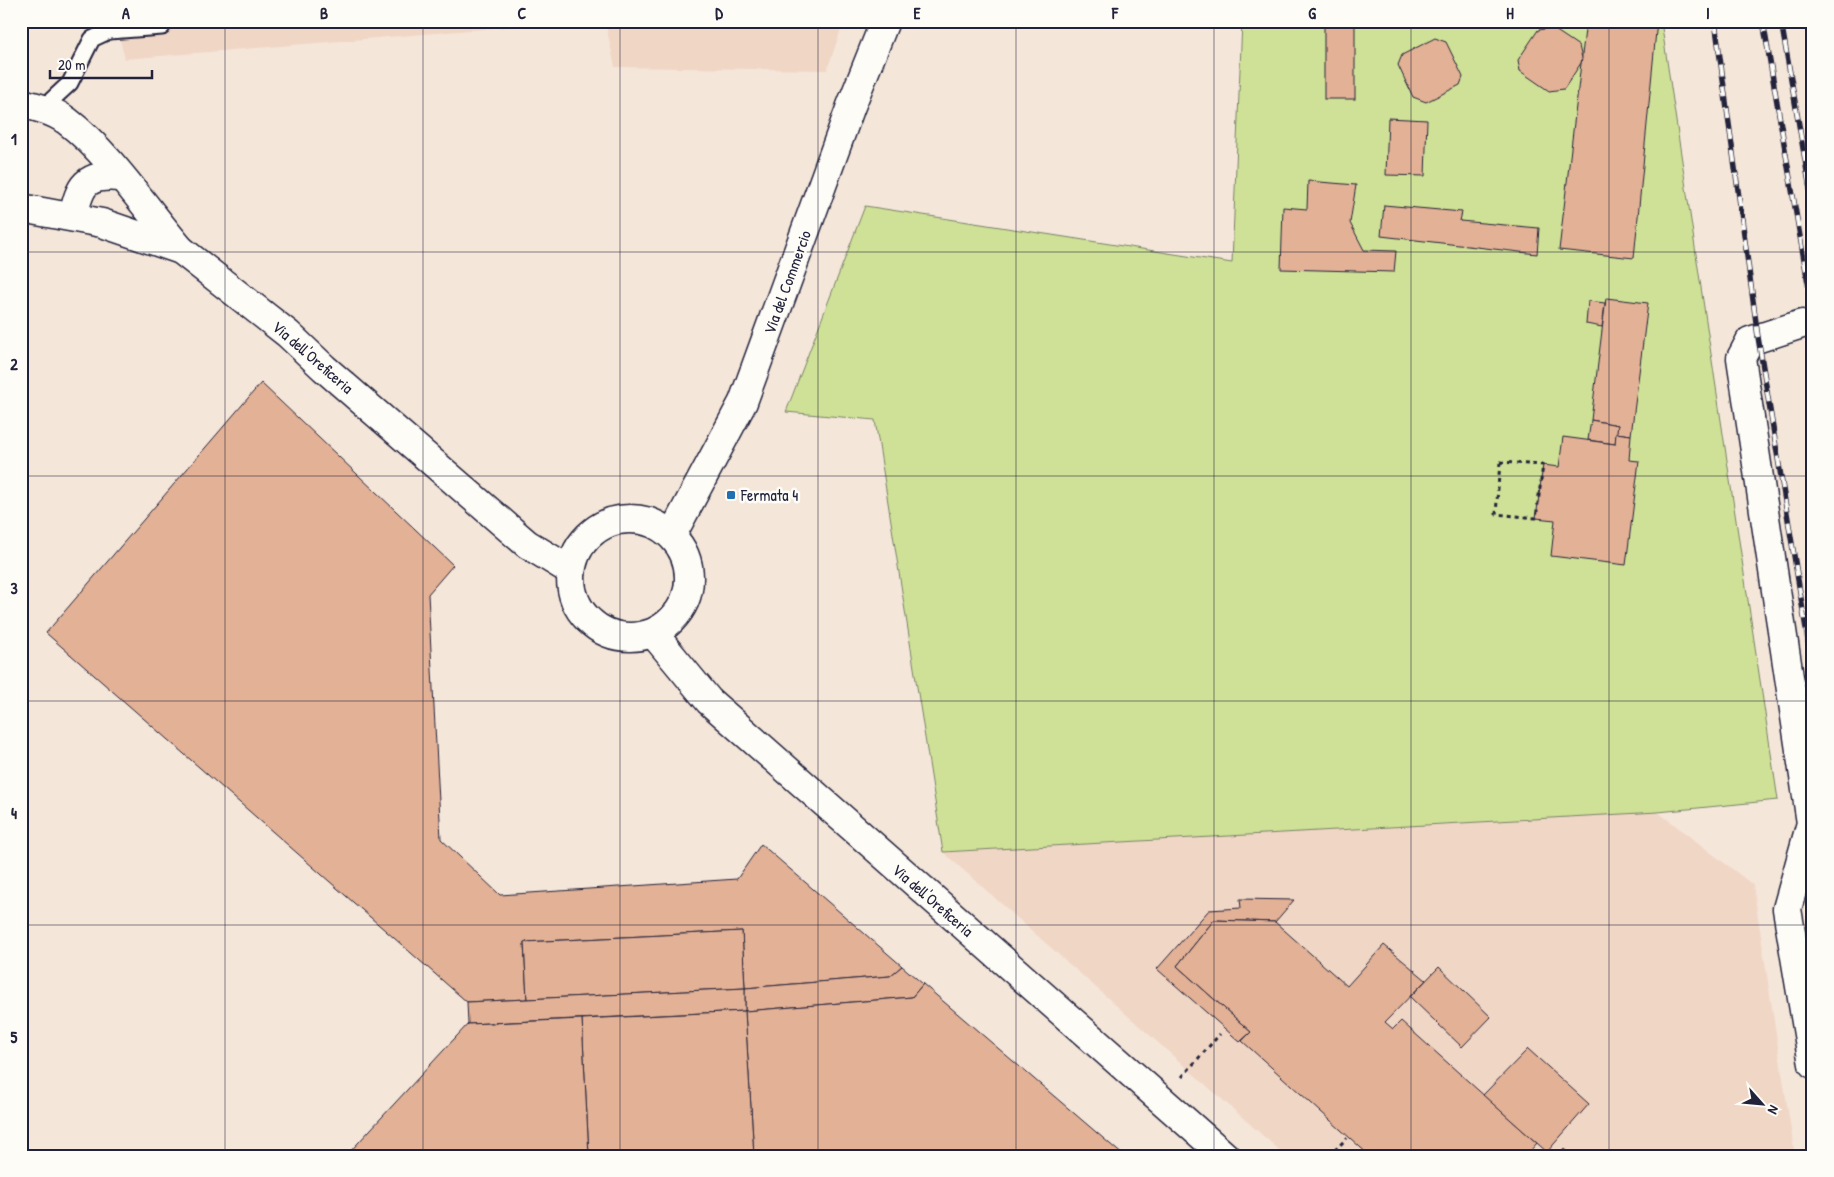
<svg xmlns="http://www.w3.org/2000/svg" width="1834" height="1177" viewBox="0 0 1834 1177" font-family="'Patrick Hand',sans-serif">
<rect width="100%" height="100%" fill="#f5e6da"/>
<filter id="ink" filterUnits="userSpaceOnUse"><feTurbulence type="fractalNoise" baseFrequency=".02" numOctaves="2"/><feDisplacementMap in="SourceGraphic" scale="10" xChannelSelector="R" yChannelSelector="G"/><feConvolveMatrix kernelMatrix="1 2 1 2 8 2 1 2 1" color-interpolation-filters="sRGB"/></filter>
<g filter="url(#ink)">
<g fill="#f0d6c5">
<polygon points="115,21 578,21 125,59"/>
<polygon points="605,21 844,21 827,70 615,67"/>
<polygon points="1658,812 1753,885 1795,1156 1286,1156 943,852"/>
</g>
<polygon fill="#cfe196" stroke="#788268" points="1242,21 1661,21 1778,800 1658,812 943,852 875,420 786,412 865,206 1232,263"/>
<g fill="#e3b195" stroke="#22223b">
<rect x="1324" y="21" width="31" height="78"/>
<polygon points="1586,21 1657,21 1634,258 1559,250"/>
<polygon points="1552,28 1579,46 1582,58 1581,63 1564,89 1549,91 1520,71 1518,60 1538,30"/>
<polygon points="1435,38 1446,42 1463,77 1460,85 1426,102 1413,97 1398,65 1402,55"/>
<polygon points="1388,118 1427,120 1425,176 1386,175"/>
<polygon points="1308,181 1356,185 1350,223 1364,250 1396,251 1394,272 1281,269 1283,207 1307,209"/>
<polygon points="1384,205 1462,212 1460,221 1539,228 1537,254 1381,236"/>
<polygon points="1606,298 1648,303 1631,435 1616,433 1618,425 1591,420"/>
<polygon points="1588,301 1605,303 1602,327 1586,324"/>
<polygon points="261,383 453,565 428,594 441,839 500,895 737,879 761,844 902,966 890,976 745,988 742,931 524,942 527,999 467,1002 46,633"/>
<polygon points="1591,420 1618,425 1615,444 1588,440"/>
<polygon points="1616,433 1631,435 1629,460 1639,461 1626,565 1551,556 1555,520 1536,518 1543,465 1559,467 1563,437 1615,444"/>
<polygon points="1240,899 1294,900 1275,922 1214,920 1177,966 1251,1032 1240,1042 1157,969 1209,910 1241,908"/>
<polygon points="1214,920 1275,922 1347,986 1384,945 1426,980 1385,1022 1393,1029 1401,1021 1537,1143 1530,1151 1536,1156 1370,1156 1242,1041 1251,1032 1177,966"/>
<polygon points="742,931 745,988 527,999 524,942"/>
<polygon points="902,966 923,984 912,997 745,1011 745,988 890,976"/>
<polygon points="1439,967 1491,1017 1462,1047 1410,997"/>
<polygon points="923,984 1124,1156 754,1156 745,1011 912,997"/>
<polygon points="745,988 745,1011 468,1024 467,1002"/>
<polygon points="745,1011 754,1156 589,1156 582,1019"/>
<polygon points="582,1019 589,1156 346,1156 468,1024"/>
<polygon points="1528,1049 1589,1104 1547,1152 1483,1095"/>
<polygon points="1564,1149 1572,1156 1558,1156"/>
</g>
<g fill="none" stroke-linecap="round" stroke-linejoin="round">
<defs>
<polyline id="service" points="42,109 70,83 92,39 109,31 162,27 162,21"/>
<polyline id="minor" points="1802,324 1750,341 1741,358 1811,823 1787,909 1813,1064"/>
<g id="tertiary">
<path d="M21 103C37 107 54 111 67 121 108 152 147 210 181 250"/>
<polyline points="21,208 102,223 181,250 288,334 324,368 527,544 571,571"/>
<path d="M73 217C80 185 85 174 120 177"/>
<circle cx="630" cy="578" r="59"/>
<polyline points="672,535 743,402 851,106 885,21"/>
<polyline points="653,633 709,701 1225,1156"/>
</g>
</defs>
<use href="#service" stroke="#22223b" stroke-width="19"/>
<use href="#minor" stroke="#22223b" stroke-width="31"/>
<use href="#tertiary" stroke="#22223b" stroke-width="31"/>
<g stroke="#22223b" stroke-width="3" stroke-dasharray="4 4" stroke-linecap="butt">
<polygon points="1500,462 1543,465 1536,518 1496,514"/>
<polyline points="1182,1077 1220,1034"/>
<polyline points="1329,1156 1347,1138"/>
</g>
<use href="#service" stroke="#fdfcf7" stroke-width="15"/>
<use href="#minor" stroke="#fdfcf7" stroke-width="28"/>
<use href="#tertiary" stroke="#fdfcf7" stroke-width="28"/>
<defs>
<g id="rail">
<polyline points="1715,21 1758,337 1813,671"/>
<polyline points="1763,21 1813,312"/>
<polyline points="1781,21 1813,206"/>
</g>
</defs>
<use href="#rail" stroke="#22223b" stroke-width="5.5"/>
<use href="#rail" stroke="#fdfcf7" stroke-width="4" stroke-dasharray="11" stroke-linecap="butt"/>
</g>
</g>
<path fill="none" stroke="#22223b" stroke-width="1" stroke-opacity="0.55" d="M225 21V1156M423 21V1156M620 21V1156M818 21V1156M1016 21V1156M1214 21V1156M1411 21V1156M1609 21V1156M21 252H1813M21 476H1813M21 701H1813M21 925H1813"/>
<rect fill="#1f6fb2" stroke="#fdfcf7" stroke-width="2" x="726" y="490" width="10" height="10" rx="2.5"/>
<g text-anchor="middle" stroke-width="5" stroke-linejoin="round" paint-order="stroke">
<g font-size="16" fill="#22223b" stroke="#fdfcf7">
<text transform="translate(787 282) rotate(-70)" y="6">Via del Commercio</text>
<text transform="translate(313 357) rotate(41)" y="6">Via dell'Oreficeria</text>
<text transform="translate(933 900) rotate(41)" y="6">Via dell'Oreficeria</text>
</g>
<g font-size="16" fill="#22223b" stroke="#fdfcf7" text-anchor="start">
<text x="741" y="501">Fermata 4</text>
</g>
</g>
<rect width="1834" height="1177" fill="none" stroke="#fdfcf7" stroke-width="55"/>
<g transform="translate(1762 1104) rotate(117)" stroke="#fdfcf7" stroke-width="4" paint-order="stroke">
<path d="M0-4L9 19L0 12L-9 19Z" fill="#22223b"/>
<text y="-8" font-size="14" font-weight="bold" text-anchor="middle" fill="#22223b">N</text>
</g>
<path d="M50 70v8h102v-8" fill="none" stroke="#22223b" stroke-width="2.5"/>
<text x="58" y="70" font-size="15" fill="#22223b" stroke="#fdfcf7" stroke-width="4" paint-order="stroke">20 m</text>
<rect x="28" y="28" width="1778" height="1122" fill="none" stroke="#22223b" stroke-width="2"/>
<g font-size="16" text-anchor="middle" font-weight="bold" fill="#22223b">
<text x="126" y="19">A</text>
<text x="324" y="19">B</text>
<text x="522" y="19">C</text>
<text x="719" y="19">D</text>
<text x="917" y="19">E</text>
<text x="1115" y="19">F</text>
<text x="1312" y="19">G</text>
<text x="1510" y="19">H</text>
<text x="1708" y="19">I</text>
<text x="14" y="145">1</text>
<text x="14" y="370">2</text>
<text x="14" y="594">3</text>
<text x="14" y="819">4</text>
<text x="14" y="1043">5</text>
</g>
</svg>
